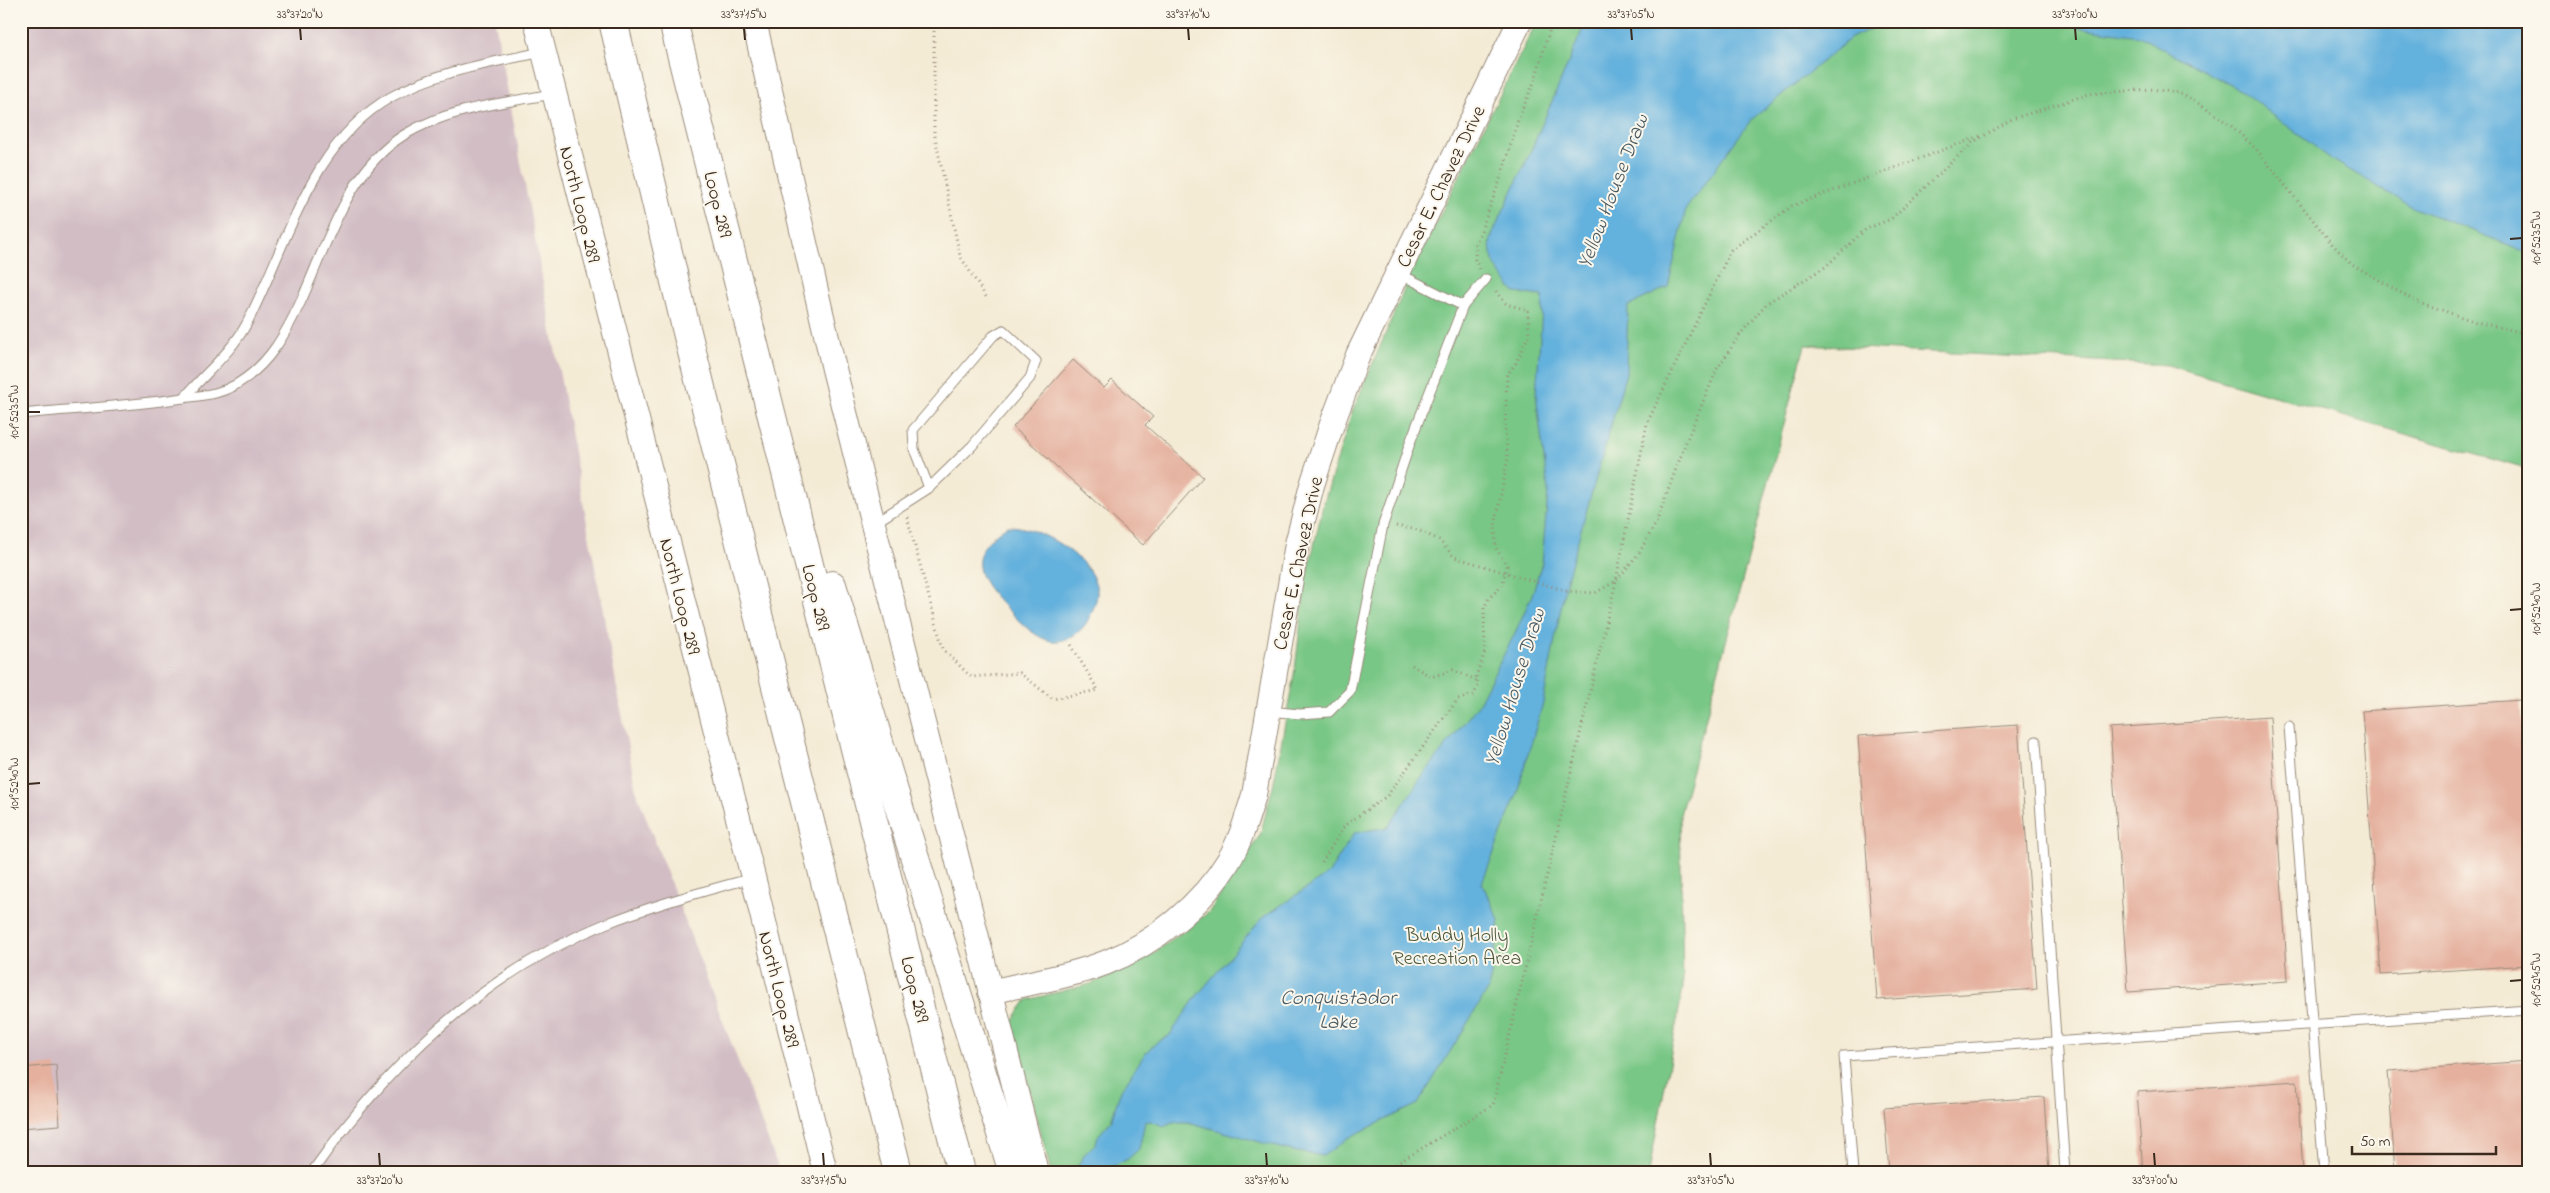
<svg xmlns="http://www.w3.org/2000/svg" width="2550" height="1193" viewBox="0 0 2550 1193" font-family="'Indie Flower',sans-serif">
<rect width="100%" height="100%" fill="#fbf7ec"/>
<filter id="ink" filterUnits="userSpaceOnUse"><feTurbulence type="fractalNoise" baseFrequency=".02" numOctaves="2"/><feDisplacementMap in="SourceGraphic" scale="10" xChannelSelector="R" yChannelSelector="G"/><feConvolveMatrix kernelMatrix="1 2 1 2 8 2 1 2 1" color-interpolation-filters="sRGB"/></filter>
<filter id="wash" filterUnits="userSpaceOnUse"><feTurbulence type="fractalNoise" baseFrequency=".0096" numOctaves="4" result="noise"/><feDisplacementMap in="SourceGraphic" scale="20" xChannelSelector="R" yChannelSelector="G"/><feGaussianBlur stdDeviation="1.12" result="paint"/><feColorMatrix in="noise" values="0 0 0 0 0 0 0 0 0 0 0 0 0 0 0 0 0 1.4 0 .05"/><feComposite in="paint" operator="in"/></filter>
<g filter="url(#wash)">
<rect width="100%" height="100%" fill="#f4ebd5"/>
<polygon fill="#d2bdc5" points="21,21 495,21 636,791 780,1172 21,1172"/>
<polygon fill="#79c786" stroke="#5a7852" points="1537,21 2529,21 2529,470 2167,365 1805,345 1680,815 1683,988 1649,1172 1051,1172 1012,1021 1027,1000 1090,984 1143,961 1209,912 1260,835 1274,782 1295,669 1305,586 1323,505 1352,412 1413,269"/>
<g fill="#63b1dd" stroke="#4f6e7e">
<path d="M1586 21H1888L1851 38 1751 120 1686 209 1668 287 1628 306 1626 373 1565 586 1543 703 1516 796 1482 883 1499 920 1489 988 1418 1104 1348 1138 1323 1156 1292 1151 1188 1122H1172L1164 1126 1151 1121 1145 1122 1139 1149 1128 1159 1101 1172H1075L1083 1156 1096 1143 1098 1136 1111 1121 1120 1092 1146 1052 1157 1042 1169 1036 1196 997 1262 918 1329 873 1354 833 1388 827 1420 779 1478 705 1515 633 1532 595 1542 563 1548 491 1536 394 1543 296 1515 293C1501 274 1487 261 1491 237L1530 153Z"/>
<polygon points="2032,21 2529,21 2529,256 2514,247 2414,208 2331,159 2240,90 2139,36"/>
<path d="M1007 526C1037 525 1094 557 1097 591 1098 599 1092 612 1088 620 1082 632 1066 643 1051 641 1036 638 1021 623 1011 613 979 581 960 557 1007 526Z"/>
</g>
<g id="blocks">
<g fill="#e5b09e">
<polygon points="1073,360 1104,388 1112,380 1153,417 1145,425 1203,477 1143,545 1013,427"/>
<polygon points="2521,700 2529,809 2529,965 2381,975 2362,711"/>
<polygon points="2270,717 2288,981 2128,992 2110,728"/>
<polygon points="2018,725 2037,989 1877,1000 1858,736"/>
<polygon points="2529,1061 2529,1172 2395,1172 2388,1071"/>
<polygon points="56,1065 60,1125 21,1128 21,1068"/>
<polygon points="2297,1081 2303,1172 2143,1172 2137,1092"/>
<polygon points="2044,1097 2049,1172 1889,1172 1884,1108"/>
</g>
</g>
</g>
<g filter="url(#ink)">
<use href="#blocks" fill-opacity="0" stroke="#988a7a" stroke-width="1"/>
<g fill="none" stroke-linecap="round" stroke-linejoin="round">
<defs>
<g id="lane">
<polyline points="1463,306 1486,279"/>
<path d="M184 398C205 373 232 352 247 323 287 246 310 143 391 97 437 71 490 63 542 52"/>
<path d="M21 414C75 409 129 406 183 398 202 395 219 395 237 384 270 364 286 333 302 299 327 243 349 169 404 135 448 108 503 103 553 94"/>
<polyline points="873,524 929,488 972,446 1030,378 1036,361 1003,330 993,336 913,430 914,449 929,488"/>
<polyline points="1268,711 1300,714 1329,712 1350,691 1383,525 1411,440 1463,306 1398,273"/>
<polyline points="2289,727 2324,1172"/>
<polyline points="2036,741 2065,1172"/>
<path d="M312 1172C387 1065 482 974 605 924 653 905 703 891 753 878"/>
<polyline points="1853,1172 1844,1056 2529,1010"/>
</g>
<g id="secondary">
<polyline points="536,21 753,877 825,1172"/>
<polyline points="754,21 834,369 1036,1172"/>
<path d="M990 992C1028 983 1068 977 1105 963 1154 944 1202 905 1229 860 1241 840 1247 817 1254 795L1297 544 1312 485 1332 424 1358 355 1520 21"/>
</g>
<g id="highway">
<polyline points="613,21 686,328 898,1172"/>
<polyline points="673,21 961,1172"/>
<polyline points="832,585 888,772 1013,1172"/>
</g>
</defs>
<use href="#lane" stroke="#988a7a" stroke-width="11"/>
<use href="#secondary" stroke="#988a7a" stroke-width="26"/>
<use href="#highway" stroke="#988a7a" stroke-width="30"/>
<g stroke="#988a7a" stroke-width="3" stroke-dasharray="1 4" stroke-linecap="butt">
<polyline points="934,21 934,132 960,256 988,300"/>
<polyline points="1479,269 1475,259 1476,244 1500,180 1519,117 1535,80 1552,21"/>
<polyline points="907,517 943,649 971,677 1020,673 1053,699 1098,690 1070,643"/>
<polyline points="1396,526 1418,530 1439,540 1454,557 1566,591 1595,593 1616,581 1639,553 1656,523 1686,442 1717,369 1741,333 1767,303 1825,267 1866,229 1891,219 1972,143 2012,119 2089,94 2151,89 2179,93 2205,107 2234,128 2256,149 2333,245 2352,264 2413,300 2476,322 2529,334"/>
<polyline points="1412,665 1431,677 1453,670 1476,680"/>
<polyline points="1322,862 1345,825 1387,796 1458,699 1474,695 1478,685 1476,676 1485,652 1484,608 1489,598 1502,586 1507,566 1496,548 1495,526 1508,458 1505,431 1507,375 1516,363 1529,334 1528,310 1506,304 1495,290"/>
<polyline points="1383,1172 1493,1105 1616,581 1647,423 1731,250 1792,206 1983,135"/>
</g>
<use href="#lane" stroke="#fff" stroke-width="9"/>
<use href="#secondary" stroke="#fff" stroke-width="24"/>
<use href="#highway" stroke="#fff" stroke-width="28"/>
</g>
</g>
<path fill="none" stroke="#3b2a1e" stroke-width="2" d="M300 28 301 40M744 28 745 40M1188 28 1189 40M1631 28 1632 40M2075 28 2076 40M2510 239 2522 238M28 412H40M2510 610 2522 609M28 784 40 783M2510 981 2522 980M379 1153 380 1166M823 1153 824 1166M1266 1153 1267 1166M1710 1153 1711 1166M2154 1153 2155 1166"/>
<g text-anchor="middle" stroke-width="4" stroke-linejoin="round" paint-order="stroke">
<g font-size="20" fill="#3b2a1e" stroke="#fbf7ec">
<text transform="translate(1440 186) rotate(-64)" y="7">Cesar E. Chavez Drive</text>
<text transform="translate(581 204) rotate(76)" y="7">North Loop 289</text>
<text transform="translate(719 204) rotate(76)" y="7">Loop 289</text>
<text transform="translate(1297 563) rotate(-78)" y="7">Cesar E. Chavez Drive</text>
<text transform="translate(681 596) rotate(76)" y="7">North Loop 289</text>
<text transform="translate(817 597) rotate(76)" y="7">Loop 289</text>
<text transform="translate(780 989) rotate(76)" y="7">North Loop 289</text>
<text transform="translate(916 989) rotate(76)" y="7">Loop 289</text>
</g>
<g font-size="20" fill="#4e593d" stroke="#fbf7ec">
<text x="1457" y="941">Buddy Holly<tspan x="1457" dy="23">Recreation Area</tspan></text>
</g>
<g font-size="21" font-style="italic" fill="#495961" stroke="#fbf7ec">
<text transform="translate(1612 191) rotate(-69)" y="7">Yellow House Draw</text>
<text transform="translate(1514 687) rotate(-73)" y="7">Yellow House Draw</text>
<text x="1338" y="1004">Conquistador<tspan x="1338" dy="24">Lake</tspan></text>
</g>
</g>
<rect width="2550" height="1193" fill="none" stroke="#fbf7ec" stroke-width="55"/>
<path d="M2352 1146v8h144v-8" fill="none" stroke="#3b2a1e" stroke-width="2.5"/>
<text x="2360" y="1146" font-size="15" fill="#3b2a1e" stroke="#fbf7ec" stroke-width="4" paint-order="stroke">50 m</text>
<rect x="28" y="28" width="2494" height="1138" fill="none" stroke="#3b2a1e" stroke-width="2"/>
<g font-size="12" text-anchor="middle" fill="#3b2a1e">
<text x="300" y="18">33°37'20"N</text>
<text x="744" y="18">33°37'15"N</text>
<text x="1188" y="18">33°37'10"N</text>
<text x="1631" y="18">33°37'05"N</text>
<text x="2075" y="18">33°37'00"N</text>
<text transform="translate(2536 238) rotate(-90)" y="4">101°52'35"W</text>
<text transform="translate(14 412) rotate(-90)" y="4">101°52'35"W</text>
<text transform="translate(2536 609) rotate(-90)" y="4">101°52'40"W</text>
<text transform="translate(14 784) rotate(-90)" y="4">101°52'40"W</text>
<text transform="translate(2536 980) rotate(-90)" y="4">101°52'45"W</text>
<text x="380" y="1184">33°37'20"N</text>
<text x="824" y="1184">33°37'15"N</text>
<text x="1267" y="1184">33°37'10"N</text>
<text x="1711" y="1184">33°37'05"N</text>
<text x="2155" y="1184">33°37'00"N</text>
</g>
</svg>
